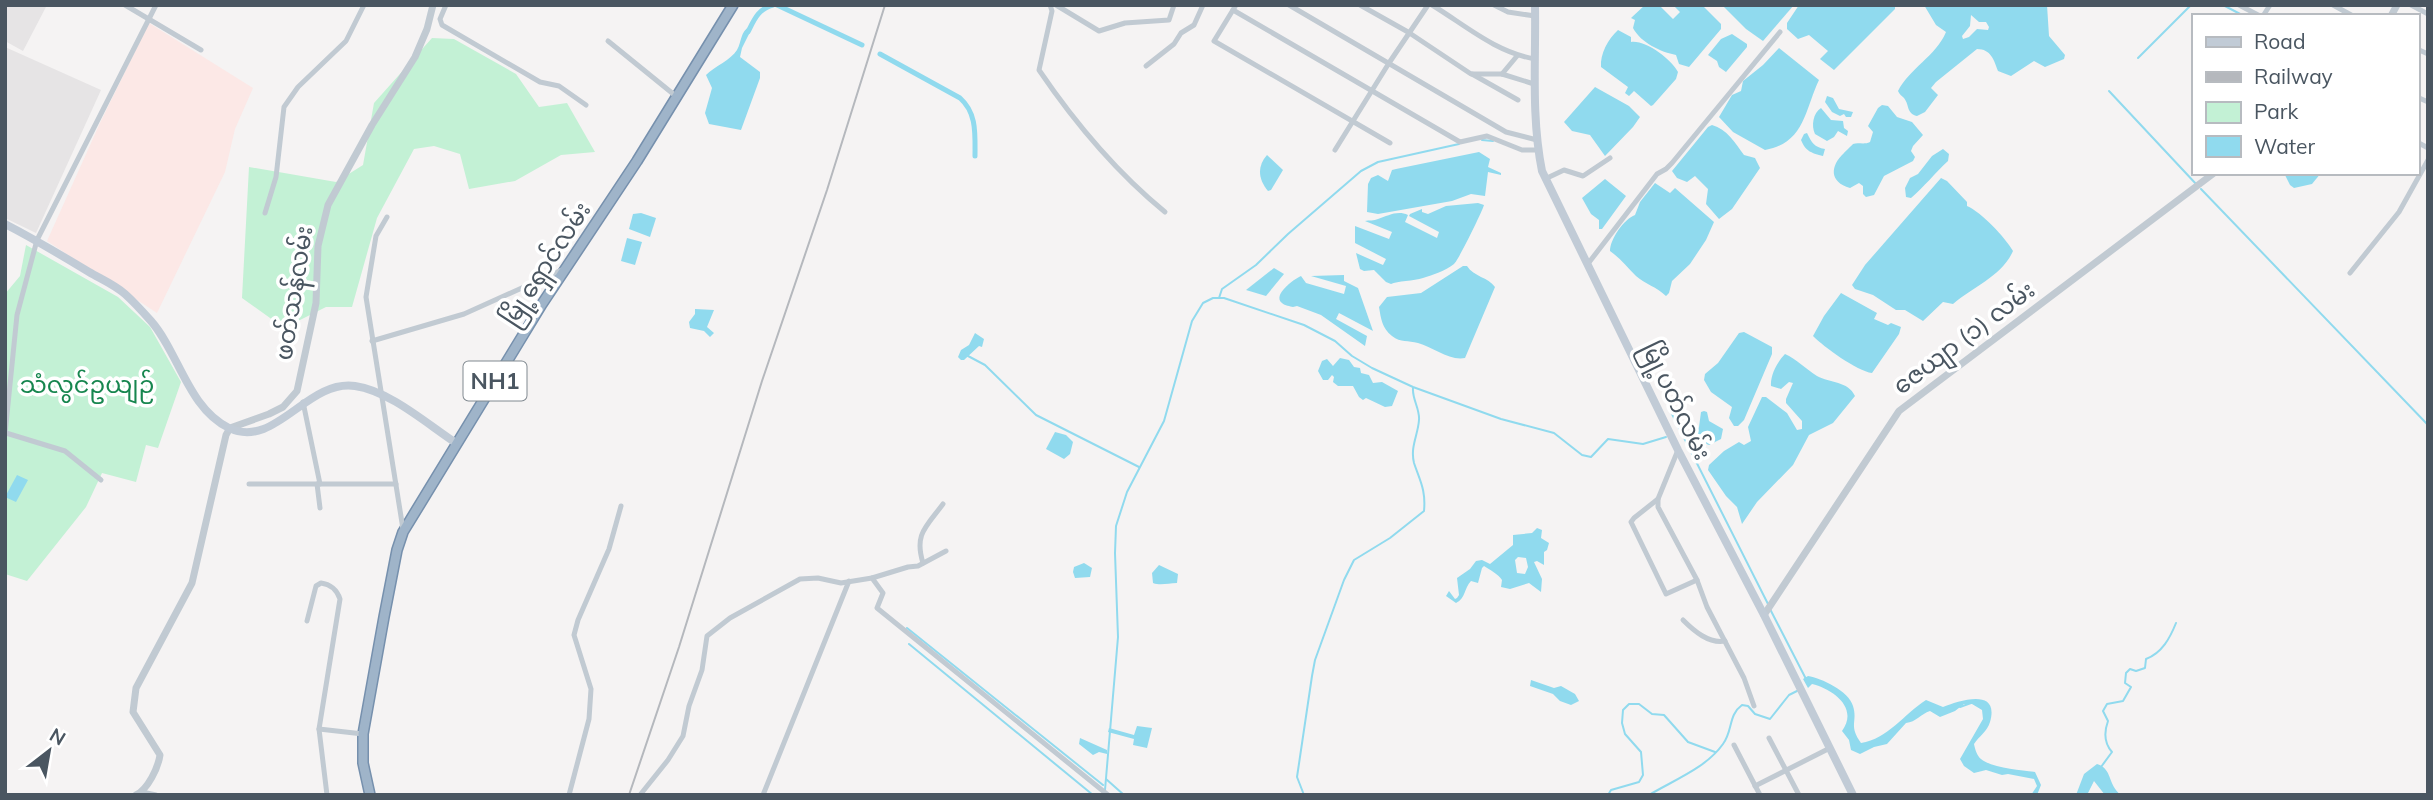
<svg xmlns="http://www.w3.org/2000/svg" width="2433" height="800" viewBox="0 0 2433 800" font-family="Mulish,'Noto Sans Myanmar',sans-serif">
<rect width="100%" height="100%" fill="#f5f3f3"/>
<g fill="#e6e4e5">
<polygon points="5,5 47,5 23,51 5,41"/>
<polygon points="5,47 101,90 36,233 5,218"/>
</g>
<polygon fill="#fce8e6" points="149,23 253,88 235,129 225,172 157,313 47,241 100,123"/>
<g fill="#c3f1d5">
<polygon points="432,38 454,39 516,74 539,107 567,103 595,152 561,155 515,181 469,189 460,154 434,146 414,149 377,218 352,307 326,307 284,328 242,298 249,167 336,182 363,165 374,103"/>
<polygon points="26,245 118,297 150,327 181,382 158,448 146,445 136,482 102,473 86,507 27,581 5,574 5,294 20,276"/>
</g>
<g fill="#90daee" fill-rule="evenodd">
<path d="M1645 5H1659L1673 19 1680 12 1673 5H1702L1721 24V29L1689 67 1679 64 1676 55C1661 52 1641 43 1633 28L1635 20 1631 18Z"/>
<polygon points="1722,5 1794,5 1763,41 1746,29"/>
<polygon points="1799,5 1895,5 1895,9 1834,70 1820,59 1828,51 1809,35 1798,39 1787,29 1787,23"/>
<path d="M1924 5H2047L2049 36 2065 55 2064 59 2045 67 2034 61 2011 76 1998 71C1994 60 1991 49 1977 49L1936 82 1931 88 1938 95 1925 112 1917 116C1906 113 1910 106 1904 98 1902 96 1899 94 1898 91 1909 69 1936 56 1946 32L1936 25ZM1971 15 1979 22H1986L1989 27 1988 30 1977 29 1969 37 1963 39 1962 36 1970 26Z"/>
<path d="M750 26 752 28 742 48 740 57 760 72V78L741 130 709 124 705 113 712 88 706 75C715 66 731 60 737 50 742 41 740 32 750 26Z"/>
<path d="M1618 30 1631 37V42C1646 40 1671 59 1678 72L1676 79 1653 105 1651 106 1634 91 1629 96 1625 93 1628 87 1601 67C1600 54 1608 39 1618 30Z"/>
<polygon points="1732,34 1747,44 1747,47 1726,72 1719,67 1717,61 1708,55 1721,39"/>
<path d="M1779 48 1819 80C1805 109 1805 143 1765 150L1733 132 1719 117 1732 95 1741 91 1743 81 1763 65Z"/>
<polygon points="1595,87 1629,106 1640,117 1633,127 1605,156 1590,135 1572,131 1564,122"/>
<polygon points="1827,96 1833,98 1839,109 1853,112 1851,117 1846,117 1844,114 1840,116 1832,112 1825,102"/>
<path d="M1882 105 1888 106 1897 117 1912 122 1923 135 1913 146 1911 151 1915 157 1913 161 1884 176 1874 195 1866 197 1863 194V186L1859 183 1850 188C1829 182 1830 166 1844 153 1845 152 1852 145 1853 144 1858 142 1864 145 1870 142L1873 132 1868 126 1878 108Z"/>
<path d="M1821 108 1831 120 1843 121 1844 128 1848 131 1847 136 1838 131 1834 137 1827 141 1815 134C1811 126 1813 113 1821 108Z"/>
<path d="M1712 125C1727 129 1735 143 1744 155L1755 158 1760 168 1732 209 1719 219 1706 204 1708 189 1695 176 1687 182 1677 178 1672 171 1708 127Z"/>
<path d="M1807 133C1812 143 1814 147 1825 149L1823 156C1812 153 1806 152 1801 140L1804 134Z"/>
<path d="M1943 149 1949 154 1948 161C1935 173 1924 187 1911 198L1906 197 1905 188 1910 178 1918 174 1932 156Z"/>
<polygon points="1479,152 1490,159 1488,167 1501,173 1501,175 1488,172 1485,196 1471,194 1452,201 1378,214 1367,212 1368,184 1371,178 1378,175 1388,181 1392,170 1396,169"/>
<path d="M1267 155 1283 170 1271 190 1268 191C1258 179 1257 166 1267 155Z"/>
<polygon points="2284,173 2321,173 2312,184 2294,188 2290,185"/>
<path d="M1941 178 1947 181 1967 202V206C1981 212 2005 237 2013 251 2002 276 1973 287 1953 304L1943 302 1923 321 1905 310H1896L1873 295 1855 289 1852 285 1865 265Z"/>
<polygon points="1605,179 1626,196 1602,229 1599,229 1599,220 1591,214 1582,198"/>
<path d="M1655 183 1670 193 1675 188 1714 222 1706 240 1690 264 1672 281 1669 293 1666 296C1657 287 1645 284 1636 276 1627 267 1620 258 1610 251 1610 239 1624 219 1635 215L1640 202Z"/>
<path d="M1478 203 1484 205C1482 212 1458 261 1454 264 1445 271 1433 275 1423 278 1414 281 1397 281 1391 284L1386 282 1374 270 1364 271 1360 269 1356 253 1383 265 1386 259 1355 243V226L1389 239 1392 232 1365 221C1369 220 1374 221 1378 219 1388 216 1397 210 1408 215L1405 222 1437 238 1439 232 1409 216 1410 214 1422 209V212L1428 214 1446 206Z"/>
<polygon points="641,213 656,218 650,237 629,229 633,214"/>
<polygon points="627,238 642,242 635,265 621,261"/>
<path d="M1463 266H1467C1474 277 1488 277 1495 287L1465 358C1449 361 1433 347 1418 343 1408 340 1401 343 1392 336 1382 328 1381 319 1379 307L1387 297 1421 293Z"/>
<polygon points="1274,268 1284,274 1266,296 1246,290"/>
<path d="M1344 275V281L1358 288 1373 331 1339 313 1336 319 1367 336 1365 346 1321 315 1297 306 1293 307C1290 306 1285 306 1282 303 1272 295 1294 279 1301 276L1306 283 1344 294 1346 286 1311 276Z"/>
<path d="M1841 293 1877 313 1874 319 1888 325 1891 323 1901 327 1899 334 1872 373C1857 371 1824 347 1813 336L1824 316Z"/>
<polygon points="695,309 714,310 707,327 714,333 710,337 704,331 690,328 689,322 695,314"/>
<polygon points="1744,332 1772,347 1772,354 1744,420 1738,426 1734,426 1729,418 1732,407 1711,392 1704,380 1705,374 1718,363 1739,333"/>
<polygon points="975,333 984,339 982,347 979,346 964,360 961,360 958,357 961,350 969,345"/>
<path d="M1785 354C1796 359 1806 369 1817 376 1830 383 1848 381 1855 396L1833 423 1809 435 1793 465 1757 502 1742 524 1737 507 1726 496 1708 470 1709 465 1724 451 1739 442 1744 445 1751 441 1748 427 1762 397H1766L1787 413 1797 430 1802 429V421L1786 403V399L1793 383 1789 382 1781 389 1771 386C1770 375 1778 361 1785 354Z"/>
<polygon points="1340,358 1349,360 1354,367 1360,368 1361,373 1369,375 1373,383 1382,382 1398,391 1392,406 1385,407 1366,398 1363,400 1359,397 1353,386 1338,386 1333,382 1334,377 1332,375 1328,380 1323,380 1318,371 1322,361 1327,359 1333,366"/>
<polygon points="1704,411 1707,412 1709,421 1723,429 1721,439 1709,445 1704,443 1695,433 1699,427 1701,412"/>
<polygon points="1055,432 1066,435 1073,442 1070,454 1064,459 1046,449"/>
<polygon points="17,475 28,480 16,502 5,497"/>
<path d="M1537 528 1542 530 1541 538 1549 543 1547 550 1544 552V565L1537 561 1534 562 1542 579 1541 592 1529 583 1510 589 1501 587 1502 580C1498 574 1490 570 1484 566L1482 568 1478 583 1471 581C1464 588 1466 598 1456 603L1446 596 1449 591 1455 599 1457 598 1459 595 1457 578 1470 569 1476 561 1482 560 1490 564 1513 545V535L1532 533ZM1518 557 1526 558 1528 567 1525 574 1517 573 1515 560Z"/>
<polygon points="1084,563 1092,568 1090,577 1075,578 1073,572 1074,567"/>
<path d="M1159 565 1178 574 1177 583C1168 583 1161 586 1153 583L1152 573Z"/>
<path d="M1808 676C1821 678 1849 691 1853 706 1858 722 1848 725 1861 743 1888 739 1904 714 1926 700L1943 707C1959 701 2000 687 1990 722 1987 732 1979 736 1974 744 1975 749 1977 756 1981 759 1992 768 2021 770 2035 772L2041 785 2037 795H2031L2037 786 2034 779 2008 774 2002 775 1986 770 1974 773 1964 766 1960 759 1983 719 1982 710 1972 704H1964L1955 711 1940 717 1930 711C1921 714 1916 722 1906 723L1887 744 1874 747 1860 754 1851 750 1849 740 1842 731C1859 708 1833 689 1812 684L1808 688 1803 679Z"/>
<polygon points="1531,680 1554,688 1561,686 1575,694 1579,701 1571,705 1560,701 1553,694 1530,686"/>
<polygon points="1137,726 1152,728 1147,748 1133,745 1134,739 1108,732 1109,728 1134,735"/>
<polygon points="1080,738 1107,750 1107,754 1099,752 1093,755 1079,744"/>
<path d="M2097 764C2113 769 2107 784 2121 795H2105L2094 781 2087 795H2076L2084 774Z"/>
</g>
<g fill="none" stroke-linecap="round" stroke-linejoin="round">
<g stroke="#90daee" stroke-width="2">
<polyline points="2223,5 2244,16"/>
<polyline points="2138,58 2191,5"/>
<polyline points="2109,91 2197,185"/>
<polyline points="1482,140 1493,141"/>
<polyline points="2201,189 2428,425"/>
<polyline points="1219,298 1222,289 1256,265 1288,234 1361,171 1378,162 1459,144"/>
<polyline points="968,356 985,365 1036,415 1139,467"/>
<polyline points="1669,408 1768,604"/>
<polyline points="1770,609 1806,679"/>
<polyline points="907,628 1103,785"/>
<polyline points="909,644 1093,795"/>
<polyline points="1960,707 1971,703"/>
<path d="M2101 767 2112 752C2104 743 2104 732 2108 721L2103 711 2107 704 2123 701 2131 687 2125 683 2126 673 2130 669 2136 671 2145 668 2146 659C2162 653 2170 638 2176 623"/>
<polyline points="1106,779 1124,795"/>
<polyline points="1105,790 1118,637 1115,553 1116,526 1127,492 1164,421 1192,321 1203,303 1213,298 1224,298 1304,325 1335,341 1352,356 1372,368 1413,387 1501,419 1554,433 1582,455 1591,457 1608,439 1643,444 1666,437"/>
<path d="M1304 795 1297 777 1312 676 1315 660 1344 580 1354 560 1390 538 1424 511C1426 490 1420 481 1414 463 1410 447 1418 435 1419 420 1420 409 1412 399 1413 388"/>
<polyline points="1608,795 1611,790 1639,782 1643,775 1641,752 1625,734 1622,723 1623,710 1629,704 1639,704 1652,714 1664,715 1688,742 1715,752"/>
<path d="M1649 795C1674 780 1706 768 1723 744 1733 731 1728 715 1742 705L1748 706 1755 714 1770 719 1789 695 1797 691"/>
</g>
<g stroke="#90daee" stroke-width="5">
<polyline points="777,5 862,45"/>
<path d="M748 32C754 20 758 9 773 5"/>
<path d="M880 54 960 98C977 113 975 134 975 156"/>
</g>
<defs>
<polyline id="trunk" points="370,795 363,763 363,734 384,617 397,550 403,532 542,304 637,161 733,5"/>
</defs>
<use href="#trunk" stroke="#7690ad" stroke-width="12"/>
<g stroke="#c1cad2" stroke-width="5">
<polyline points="125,5 201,50"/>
<polyline points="446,5 440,19 442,25 540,82 559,86 586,105"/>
<path d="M1050 5 1052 11 1039 70C1075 123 1115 171 1165 212"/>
<polyline points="1056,5 1099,31 1125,23 1169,20 1174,5"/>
<polyline points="1236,5 1214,41 1390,143"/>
<polyline points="1289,5 1506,132 1537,140"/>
<polyline points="1360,5 1408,32 1471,74 1502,74 1534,84"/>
<path d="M1432 5C1465 25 1495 52 1535 59"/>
<polyline points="1494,5 1508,12 1535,16"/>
<polyline points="2239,5 2260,16"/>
<polyline points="2333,5 2353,16"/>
<polyline points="2411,5 2428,14"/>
<polyline points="1233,10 1460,142 1487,136 1522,150 1538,150"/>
<polyline points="2263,16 2270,5"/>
<polyline points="608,41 677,97"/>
<polyline points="2417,49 2428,54"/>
<polyline points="1146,66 1174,44 1181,33 1194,25 1203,5"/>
<polyline points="1472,74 1518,100"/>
<polyline points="1502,74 1517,56"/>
<polyline points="2417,97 2428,102"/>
<polyline points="2417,142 2428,148"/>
<polyline points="1335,150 1389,63 1428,5"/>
<polyline points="1545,179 1564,170 1583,176 1610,158"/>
<polyline points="265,213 276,177 284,107 298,87 346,41 364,5"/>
<polyline points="387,217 376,236 366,297 403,529"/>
<polyline points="1587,265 1657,174 1666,169 1672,163 1780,32"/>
<polyline points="2350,273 2399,212 2428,160"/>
<polyline points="372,341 464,314 564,269"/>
<polyline points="303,402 320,484"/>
<polyline points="6,433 65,451 101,480"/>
<polyline points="5,434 17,315 37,240 156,5"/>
<polyline points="1678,450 1658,499 1634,518 1631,522 1666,594 1697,580"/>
<polyline points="249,484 396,484"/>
<polyline points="317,484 320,508"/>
<polyline points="1658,499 1658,507 1697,580 1707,607 1744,678 1754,706"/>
<polyline points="946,551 918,566 908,567 872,578 883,593 877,608 1108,795"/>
<path d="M923 563C914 534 926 527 943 504"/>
<path d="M1683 620C1694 631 1709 644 1725 641"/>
<path d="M307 621 316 586 321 583C330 584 337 590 340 599L319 729 327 795"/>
<polyline points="319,729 363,734"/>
<polyline points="1769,738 1799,795"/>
<polyline points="1734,745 1760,795"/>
<polyline points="1755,786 1830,748"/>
<polyline points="142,792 156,795"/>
<polyline points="569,795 589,719 591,689 574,635 578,620 609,549 621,506"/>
<polyline points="640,795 668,760 683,736 689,706 702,670 707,636 730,618 800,579 818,578 841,583 872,578"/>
<polyline points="763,795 849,581"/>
</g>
<g stroke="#c1cad2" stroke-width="7">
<polyline points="2391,16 2397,5"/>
<polyline points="1764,615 1899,411 2214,173"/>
<path d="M136 795C148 789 158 768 160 755L133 712 136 688 192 583 226 435 230 428 269 414 283 407 297 391 316 303 318 246 328 205 372 125 415 57 427 29 433 5"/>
</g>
<g stroke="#c1cbd6" stroke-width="8">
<path d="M1535 5C1536 61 1531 116 1542 171L1678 450 1764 615 1853 795"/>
<path d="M5 224C34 239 61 255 89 272 101 279 115 285 125 294 134 302 143 312 151 321 179 353 188 408 229 428 275 450 307 379 355 386 390 391 427 424 456 443"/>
</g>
<use href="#trunk" stroke="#9fb4c9" stroke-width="9"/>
<polyline stroke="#b5b8bd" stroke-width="2" points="629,795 679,647 762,381 827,190 885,5"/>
</g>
<g text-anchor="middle" stroke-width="7" stroke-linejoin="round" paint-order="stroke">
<rect fill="#fff" stroke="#808990" stroke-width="2" x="463.5" y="361.5" width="63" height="39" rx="5"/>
<g font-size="23" font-weight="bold" fill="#4a5661">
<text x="495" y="389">NH1</text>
</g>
<g font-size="24" fill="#4a5661" stroke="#fff">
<text transform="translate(546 264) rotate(-57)" y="8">မြို့ရှောင်လမ်း</text>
<text transform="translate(294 293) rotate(-81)" y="8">ဖတ်သန်လမ်း</text>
<text transform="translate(1964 338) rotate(-37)" y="8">ဇေယျာ (၁) လမ်း</text>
<text transform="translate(1676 401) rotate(64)" y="8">မြို့ပတ်လမ်း</text>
</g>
<g font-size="24" fill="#17864f" stroke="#fff">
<text x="87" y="393">သံလွင်ဥယျဉ်</text>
</g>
</g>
<rect width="2433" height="800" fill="none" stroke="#4a5661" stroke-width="14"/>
<rect x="2192" y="14" width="228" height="161" fill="#ffffff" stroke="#b7bbc0" stroke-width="2"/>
<rect x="2206" y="37" width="35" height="10" fill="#c1cbd6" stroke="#b7bbc0" stroke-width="2"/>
<text x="2254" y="49" font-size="21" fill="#4a5661">Road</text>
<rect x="2206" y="72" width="35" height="10" fill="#b5b8bd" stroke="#b7bbc0" stroke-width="2"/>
<text x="2254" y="84" font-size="21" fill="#4a5661">Railway</text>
<rect x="2206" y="102" width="35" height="21" fill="#c3f1d5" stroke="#b7bbc0" stroke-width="2"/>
<text x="2254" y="119" font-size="21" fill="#4a5661">Park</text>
<rect x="2206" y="136" width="35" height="21" fill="#90daee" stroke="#b7bbc0" stroke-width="2"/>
<text x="2254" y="154" font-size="21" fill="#4a5661">Water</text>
<g transform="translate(49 751) rotate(31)" stroke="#ffffff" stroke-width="5" paint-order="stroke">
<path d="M0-5L12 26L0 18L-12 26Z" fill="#4a5661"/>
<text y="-10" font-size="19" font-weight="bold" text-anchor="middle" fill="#4a5661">N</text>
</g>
</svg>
